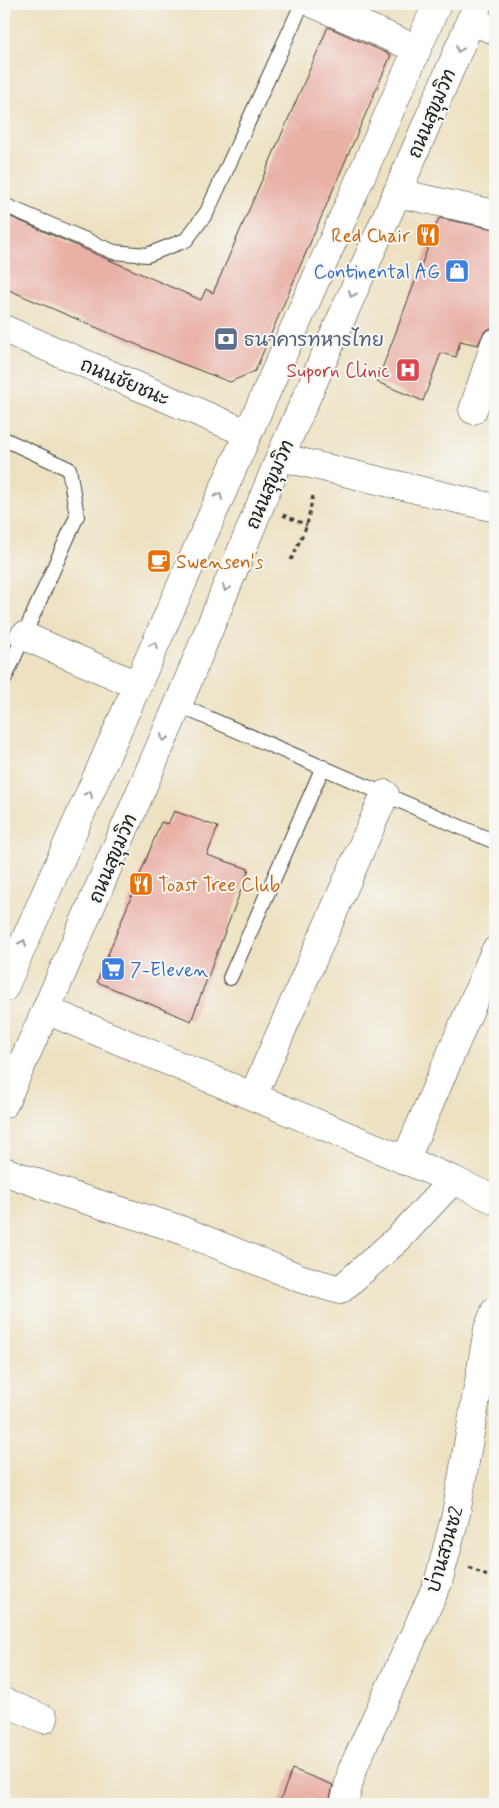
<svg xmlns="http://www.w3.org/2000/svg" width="499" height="1808" viewBox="0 0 499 1808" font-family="Mynerve,'Playpen Sans Thai',sans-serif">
<rect width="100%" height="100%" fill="#f6f6f2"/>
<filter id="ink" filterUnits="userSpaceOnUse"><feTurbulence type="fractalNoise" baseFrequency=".02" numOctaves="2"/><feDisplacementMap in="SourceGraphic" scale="10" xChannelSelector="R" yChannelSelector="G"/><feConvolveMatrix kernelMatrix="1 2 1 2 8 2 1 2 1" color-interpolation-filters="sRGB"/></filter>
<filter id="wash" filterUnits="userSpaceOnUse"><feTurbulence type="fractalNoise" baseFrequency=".0096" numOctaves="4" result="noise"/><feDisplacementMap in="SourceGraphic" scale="20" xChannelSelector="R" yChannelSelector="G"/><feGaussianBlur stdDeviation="1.12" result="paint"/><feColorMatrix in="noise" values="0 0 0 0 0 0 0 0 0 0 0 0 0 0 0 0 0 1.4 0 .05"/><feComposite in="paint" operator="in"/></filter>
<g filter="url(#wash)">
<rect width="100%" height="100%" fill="#ede1c1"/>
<g id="blocks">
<g fill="#e9b0a6">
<polygon points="328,27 391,55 255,371 230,382 175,361 4,288 4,214 201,300 206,289 213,293"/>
<polygon points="439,218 495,229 495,328 491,328 484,332 478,345 460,341 456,357 441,353 423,401 377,382"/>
<polygon points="174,811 218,827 207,855 249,869 191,1021 97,982 161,822 168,824"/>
<polygon points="292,1769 333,1785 329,1804 279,1804"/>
</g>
</g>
</g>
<g filter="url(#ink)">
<use href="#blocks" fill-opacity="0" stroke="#3b3a35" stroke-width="1"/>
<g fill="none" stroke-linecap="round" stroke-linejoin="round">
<defs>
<g id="service">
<polyline points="4,205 114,252 147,255 186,240 207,212 302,4"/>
<polyline points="4,439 69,469 77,516 4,680"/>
<polyline points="178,705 495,842"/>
<polyline points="230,978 323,767"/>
</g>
<g id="minor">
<polyline points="314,4 417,49"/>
<polyline points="470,21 495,30"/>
<polyline points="397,193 495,214"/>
<polyline points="473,410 495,343"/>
<polyline points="280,457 495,508"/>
<polyline points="24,636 137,685"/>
<polyline points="46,1010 453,1180 495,1200"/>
<polyline points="253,1096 385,794"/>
<polyline points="405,1161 495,951"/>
<polyline points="4,1171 70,1195 176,1228 302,1279 340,1290 399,1238 453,1180"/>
<polyline points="4,1702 44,1719"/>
<polyline points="344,1804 352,1770 438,1583 456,1514 488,1329 495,1311"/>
</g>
<polyline id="tertiary" points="4,329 247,433"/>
<g id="primary">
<polyline points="4,988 437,4"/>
<polyline points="4,1104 46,1010 178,705 280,457 397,193 478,4"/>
</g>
</defs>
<use href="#service" stroke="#3b3a35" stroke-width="16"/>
<use href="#minor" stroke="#3b3a35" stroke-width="29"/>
<use href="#tertiary" stroke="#3b3a35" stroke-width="29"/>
<use href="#primary" stroke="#3b3a35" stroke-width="29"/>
<g stroke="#3b3a35" stroke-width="3" stroke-dasharray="4 4" stroke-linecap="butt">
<polyline points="283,515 307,525"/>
<polyline points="291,560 307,525 313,495"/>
<polyline points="469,1567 495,1580"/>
</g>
<use href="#service" stroke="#fff" stroke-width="14"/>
<use href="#minor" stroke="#fff" stroke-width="28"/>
<use href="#tertiary" stroke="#fff" stroke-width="28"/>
<use href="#primary" stroke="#fff" stroke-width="28"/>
</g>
<defs><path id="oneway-chevron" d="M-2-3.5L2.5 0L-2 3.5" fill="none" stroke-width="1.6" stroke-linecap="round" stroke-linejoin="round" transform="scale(1.25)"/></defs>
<g stroke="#999">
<use href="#oneway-chevron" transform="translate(459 49) rotate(113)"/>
<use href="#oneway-chevron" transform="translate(352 294) rotate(114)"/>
<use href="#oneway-chevron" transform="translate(219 496) rotate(-66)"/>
<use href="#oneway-chevron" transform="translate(226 588) rotate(112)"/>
<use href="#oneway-chevron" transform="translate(154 645) rotate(-66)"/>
<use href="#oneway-chevron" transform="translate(164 738) rotate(113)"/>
<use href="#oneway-chevron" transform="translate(89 794) rotate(-66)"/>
<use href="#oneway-chevron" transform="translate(23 943) rotate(-66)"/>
</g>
</g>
<defs>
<symbol id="restaurant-square" viewBox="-11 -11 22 22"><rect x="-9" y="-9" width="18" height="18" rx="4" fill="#e8710a" stroke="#f6f6f2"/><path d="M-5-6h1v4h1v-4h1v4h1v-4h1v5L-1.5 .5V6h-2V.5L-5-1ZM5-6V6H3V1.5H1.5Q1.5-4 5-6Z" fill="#fff"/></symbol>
<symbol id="shop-square" viewBox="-11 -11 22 22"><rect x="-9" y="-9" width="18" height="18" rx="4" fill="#3f7fe0" stroke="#f6f6f2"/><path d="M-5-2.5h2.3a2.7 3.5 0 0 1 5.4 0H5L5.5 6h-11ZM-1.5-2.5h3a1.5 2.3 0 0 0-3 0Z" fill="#fff"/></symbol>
<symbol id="bank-square" viewBox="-11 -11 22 22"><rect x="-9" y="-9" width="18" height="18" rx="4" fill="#5c6f8a" stroke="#f6f6f2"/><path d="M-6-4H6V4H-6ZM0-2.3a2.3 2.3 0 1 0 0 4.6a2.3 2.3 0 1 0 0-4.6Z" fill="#fff"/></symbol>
<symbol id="hospital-square" viewBox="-11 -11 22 22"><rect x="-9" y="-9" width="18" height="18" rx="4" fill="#e0444e" stroke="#f6f6f2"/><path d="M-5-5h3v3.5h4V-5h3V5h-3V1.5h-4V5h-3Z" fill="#fff"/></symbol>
<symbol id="cafe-square" viewBox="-11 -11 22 22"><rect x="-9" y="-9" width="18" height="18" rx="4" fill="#e8710a" stroke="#f6f6f2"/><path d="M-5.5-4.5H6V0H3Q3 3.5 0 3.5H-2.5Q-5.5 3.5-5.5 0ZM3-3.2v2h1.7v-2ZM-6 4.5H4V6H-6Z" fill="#fff"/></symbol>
<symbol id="supermarket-square" viewBox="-11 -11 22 22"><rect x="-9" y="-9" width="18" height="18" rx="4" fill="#3f7fe0" stroke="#f6f6f2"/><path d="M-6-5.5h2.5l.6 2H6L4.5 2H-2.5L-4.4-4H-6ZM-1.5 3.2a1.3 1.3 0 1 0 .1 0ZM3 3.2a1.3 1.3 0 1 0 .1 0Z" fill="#fff"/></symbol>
</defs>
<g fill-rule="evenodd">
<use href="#restaurant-square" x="414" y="221" width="28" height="28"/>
<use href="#shop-square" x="443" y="257" width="28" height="28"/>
<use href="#bank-square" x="212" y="325" width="28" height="28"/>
<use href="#hospital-square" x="394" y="356" width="28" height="28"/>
<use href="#cafe-square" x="145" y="547" width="28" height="28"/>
<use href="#restaurant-square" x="127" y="870" width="28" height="28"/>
<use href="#supermarket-square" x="99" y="955" width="28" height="28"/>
</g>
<g text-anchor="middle" stroke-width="4" stroke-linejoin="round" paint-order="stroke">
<g font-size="19" fill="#1c1c1c" stroke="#f6f6f2">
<text transform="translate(431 113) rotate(-67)" y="7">ถนนสุขุมวิท</text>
<text transform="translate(125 381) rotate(23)" y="7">ถนนชัยชนะ</text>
<text transform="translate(269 484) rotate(-67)" y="7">ถนนสุขุมวิท</text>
<text transform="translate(112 858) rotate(-67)" y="7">ถนนสุขุมวิท</text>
<text transform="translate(444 1549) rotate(-74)" y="7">บ่านสวนซ2</text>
</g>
<g font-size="19" fill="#c56008" stroke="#f6f6f2" text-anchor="start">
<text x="410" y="242" text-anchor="end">Red Chair</text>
<text x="176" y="568">Swensen's</text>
<text x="158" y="891">Toast Tree Club</text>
</g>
<g font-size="19" fill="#366cbe" stroke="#f6f6f2" text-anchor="end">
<text x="440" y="278">Continental AG</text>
<text x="130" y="976" text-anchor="start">7-Eleven</text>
</g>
<g font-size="19" fill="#4e5e75" stroke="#f6f6f2" text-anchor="start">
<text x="244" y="346">ธนาคารทหารไทย</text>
</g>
<g font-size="19" fill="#be3a42" stroke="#f6f6f2" text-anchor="end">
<text x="390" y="377">Suporn Clinic</text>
</g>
</g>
<rect width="499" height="1808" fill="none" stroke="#f6f6f2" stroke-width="20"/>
</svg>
